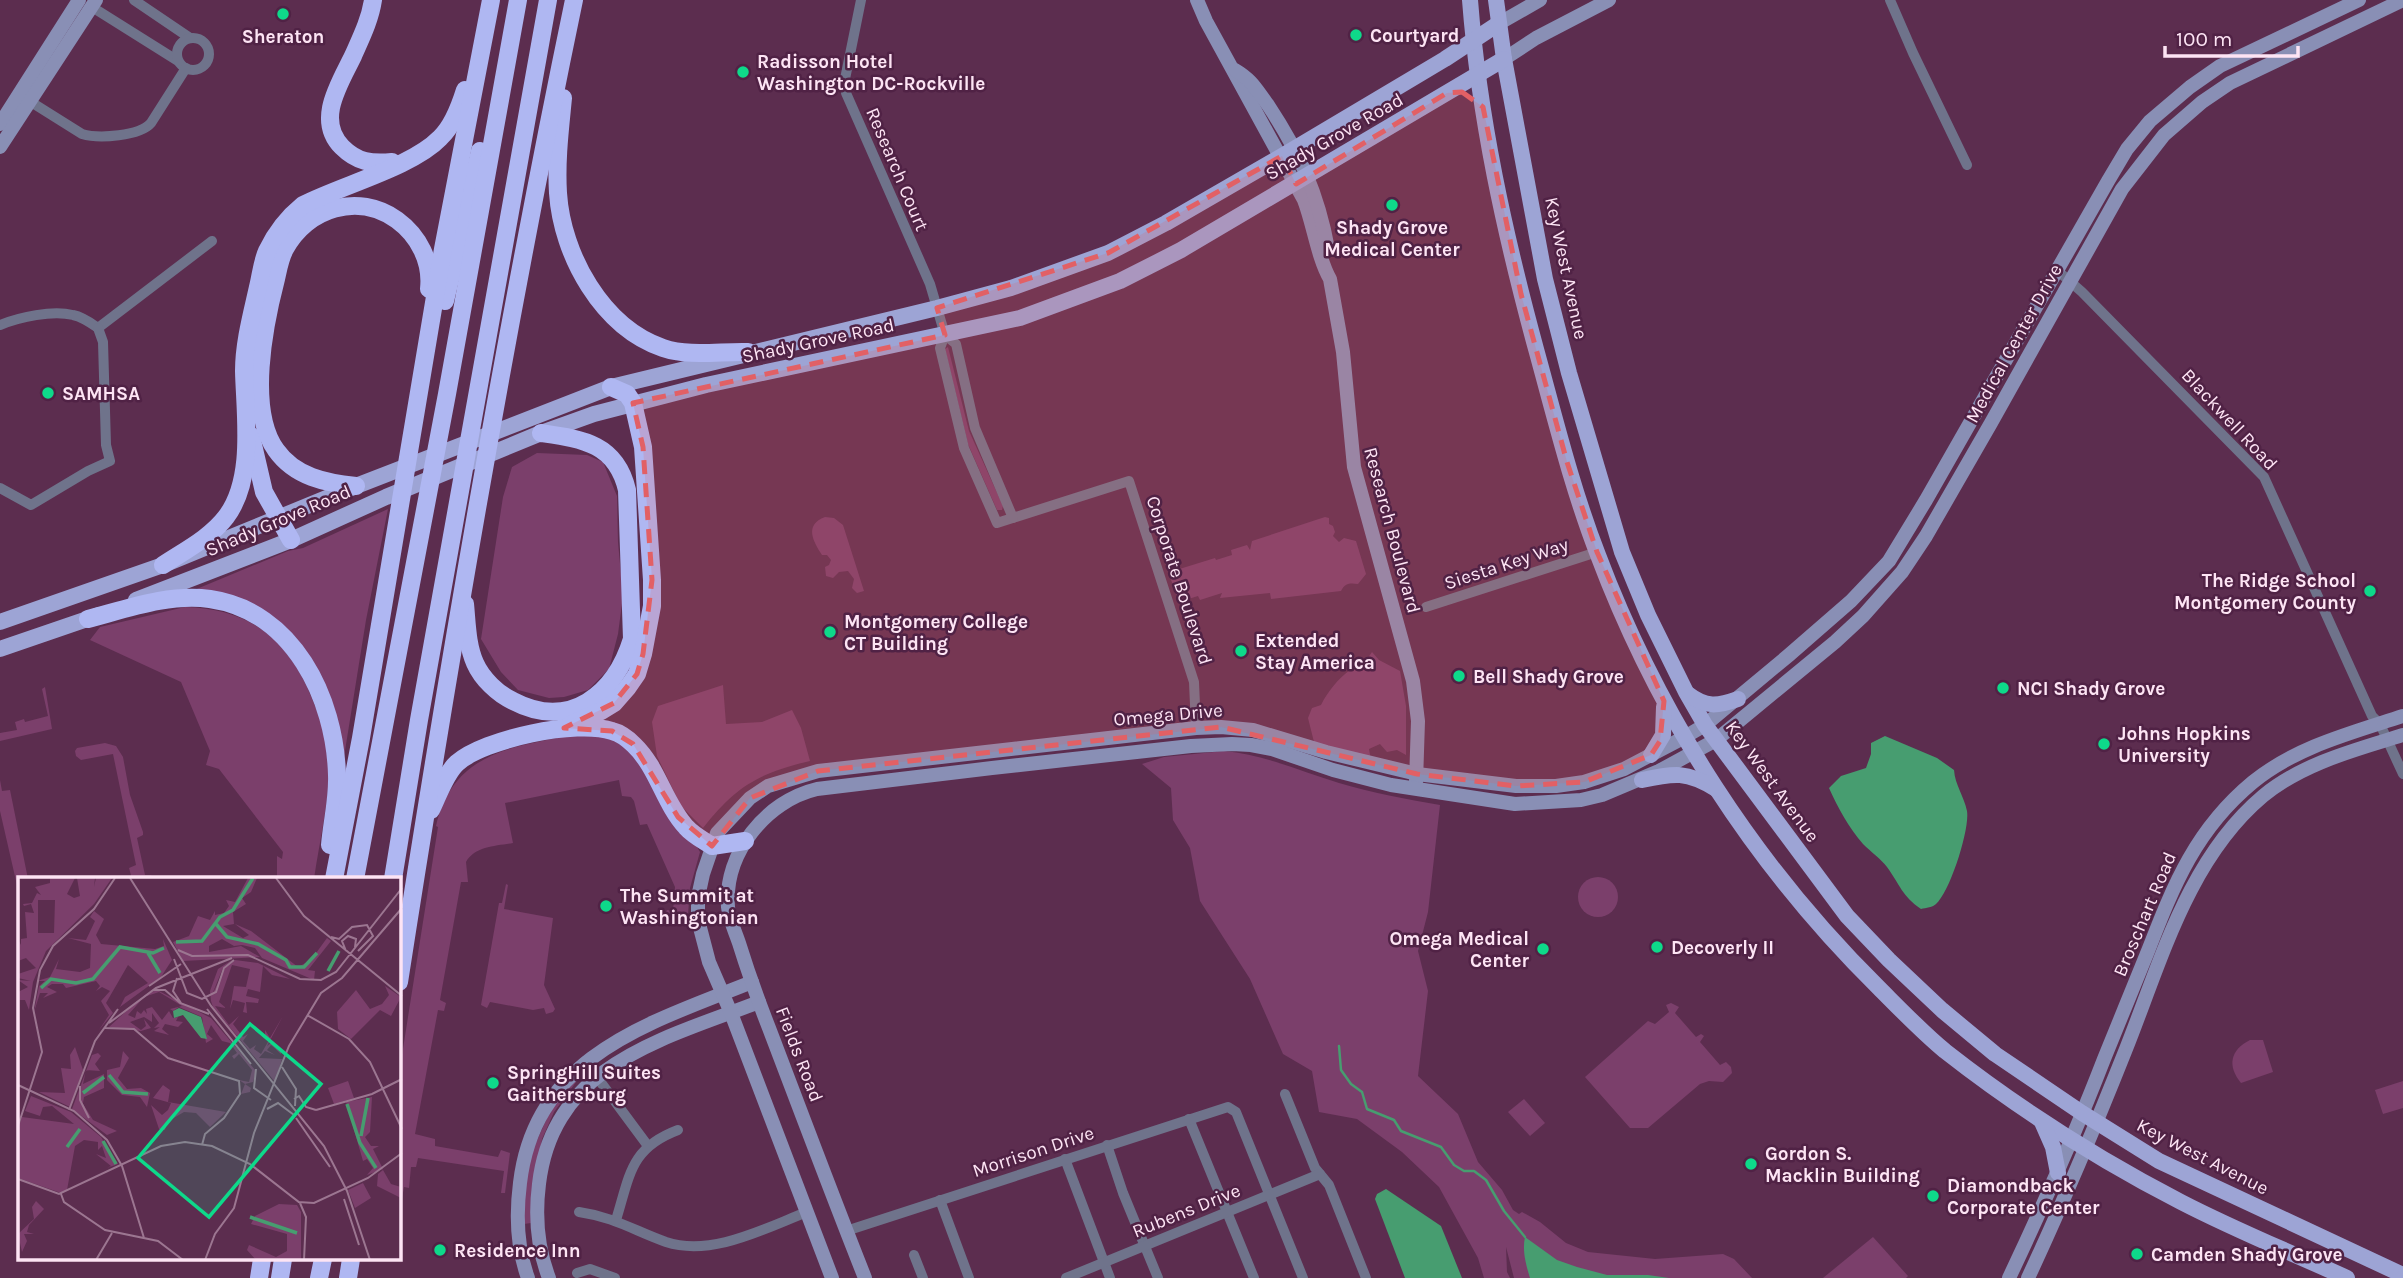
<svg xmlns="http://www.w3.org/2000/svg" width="2403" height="1278" viewBox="0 0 2403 1278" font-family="Karla,sans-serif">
<rect width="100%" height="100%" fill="#5c2d4f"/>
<g fill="#7b3f6b">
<polygon points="948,347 969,431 1003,506 1002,510 997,510 968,444 945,349"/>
<polygon points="537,453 587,455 603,462 617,496 618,542 623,596 618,634 609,669 588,690 564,697 549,698 518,690 501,672 481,639 503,497 512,467"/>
<polygon points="388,509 366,620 344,757 295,638 187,593 288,551 303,548"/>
<path d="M825 517 834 518 843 525 864 591 857 593 852 588 854 579 848 571 839 572 833 578 826 576 825 567 829 565 831 560 827 555H822C813 541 804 525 825 517Z"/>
<path d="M1325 517 1329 518V524L1333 526 1335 532 1333 536 1339 542 1344 538 1356 541 1366 574 1358 584C1350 583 1345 583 1341 591L1271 599 1270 593 1220 598 1222 593 1200 600 1198 596 1179 602 1170 577 1173 571 1215 558 1216 560 1232 555 1231 550 1247 545 1250 550 1252 541Z"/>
<path d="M185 607C254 609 291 642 315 706 323 725 330 746 329 768 329 803 319 844 314 879H277V856L282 859 283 852 219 769 206 765 210 751 181 682 90 640 100 627Z"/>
<path d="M1372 652 1379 660 1400 671 1406 706V755L1397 750 1387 752 1380 744 1369 749 1371 760 1314 742 1308 718 1312 708 1321 705C1328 691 1338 679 1350 670 1359 663 1367 661 1372 652Z"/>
<path d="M723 685 726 724 762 722 792 710 801 728 810 761C759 773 736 786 703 828L681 806 657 756 652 722 658 706Z"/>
<polygon points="45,687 52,729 0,741 0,733 17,730 15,722 24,719 25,722 48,716 42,689"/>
<path d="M573 735 608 736 630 749 696 845 700 852 690 888 688 915 681 917 665 913 667 910 673 911 675 887 647 824 640 825 634 801 631 797 622 796 619 780 505 803 513 843C496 846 475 846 466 862L468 882H461L440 1000 446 1003 444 1011 438 1010 415 1134 435 1139V1146L498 1157 501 1150 510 1153 505 1193H501L504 1171 418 1158 416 1167H411L409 1188 404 1187 399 1216V1074L438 827 436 826C453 753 510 747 573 735Z"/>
<polygon points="105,743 116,746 123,757 130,795 143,832 143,835 137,838 145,875 151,875 153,879 132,879 129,868 136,865 113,754 81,760 76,756 75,751 77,748"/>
<path d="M1224 751C1265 755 1300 771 1339 783 1372 793 1406 799 1440 805L1428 912 1418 951 1428 991 1418 1076 1458 1114 1478 1162 1502 1190 1513 1210 1519 1214 1522 1212 1540 1222 1566 1243 1588 1252 1655 1259 1723 1254 1734 1259 1752 1278H1514L1506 1247 1507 1272 1510 1278H1484L1478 1258 1439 1187 1402 1152 1357 1119 1319 1112 1312 1071 1283 1054 1250 979 1200 901 1190 848 1173 820 1171 788 1142 764 1164 757Z"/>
<polygon points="0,780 2,791 10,790 28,879 19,879 19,894 0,811"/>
<circle cx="1598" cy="897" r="20"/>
<polygon points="506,884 508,885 504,909 553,918 544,985 555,1009 553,1012 546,1014 544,1008 533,1010 490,1002 487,1008 481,1005 499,903 502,903"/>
<polygon points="1671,1003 1679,1007 1675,1013 1696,1037 1701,1034 1704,1036 1700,1042 1720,1065 1726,1062 1731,1067 1732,1073 1723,1082 1709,1081 1700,1084 1648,1128 1630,1128 1585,1077 1648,1021 1655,1024 1669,1012 1666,1005"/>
<path d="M2250 1040H2263L2273 1072 2241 1083C2227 1066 2230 1050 2250 1040Z"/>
<polygon points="579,1078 554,1112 542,1139 531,1223 524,1224 522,1221 528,1160 554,1103"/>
<polygon points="2403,1081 2403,1108 2383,1114 2375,1090"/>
<polygon points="1524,1099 1545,1123 1530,1136 1508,1112"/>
<polygon points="1873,1237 1908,1276 1906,1278 1823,1278"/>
</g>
<g fill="#479d70">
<path d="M1885 736 1937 758 1954 770C1955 785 1964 796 1967 811 1970 829 1950 892 1936 904 1933 907 1926 908 1921 909 1902 896 1900 885 1887 867 1881 859 1871 852 1863 844 1849 828 1838 808 1829 788L1841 776 1866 768 1871 754V743Z"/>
<polygon points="1386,1189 1441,1226 1462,1278 1405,1278 1375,1199 1377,1194"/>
<path d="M1525 1237 1557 1260 1577 1267 1607 1275H1648L1669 1278H1530C1526 1265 1522 1251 1525 1237Z"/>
</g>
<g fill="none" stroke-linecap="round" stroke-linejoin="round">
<polyline stroke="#479d70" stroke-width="2.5" points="1339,1046 1341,1070 1351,1084 1362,1092 1367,1109 1394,1120 1401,1131 1441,1147 1454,1165 1464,1171 1474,1171 1486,1180 1504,1211 1525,1237"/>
<g stroke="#6f738b" stroke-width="10">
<polyline points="134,0 190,38"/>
<polyline points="861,0 845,79 846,93 930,284 945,335 940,348 964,448 997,523 1129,481 1194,682 1196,728"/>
<polyline points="1890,0 1913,53 1967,165"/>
<polyline points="92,7 178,61"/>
<circle cx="193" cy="54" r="16"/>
<path d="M31 102 82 134C99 139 140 136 151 123L186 68"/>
<polyline points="2058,271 2082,292 2264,477 2358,685 2372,716 2380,724 2403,774"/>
<path d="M0 325C20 317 52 310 73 315 83 317 91 323 98 328L212 241"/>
<polyline points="945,335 956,344 975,428 1013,518"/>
<polyline points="0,488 31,505 88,471 110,461 106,445 103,342 98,328"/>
<polyline points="1426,607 1597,552"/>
<polyline points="585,1061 648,1146"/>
<polyline points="1285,1094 1315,1168 1329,1185 1366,1278"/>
<polyline points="1189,1119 1254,1278"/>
<polyline points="1107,1145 1123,1193 1158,1278"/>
<polyline points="1065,1159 1110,1278"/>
<polyline points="940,1200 969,1278"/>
<path d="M579 1212C614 1217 635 1231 666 1242 712 1257 765 1228 807 1212"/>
<path d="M616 1220C630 1175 630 1148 678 1130"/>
<polyline points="846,1231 1228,1107 1236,1112 1303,1278"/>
<polyline points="914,1255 923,1278"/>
<polyline points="577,1273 590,1269 615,1278"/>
<polyline points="1066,1278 1320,1174"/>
</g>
<g stroke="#898fb5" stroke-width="14">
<path d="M1197 0 1206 21 1304 200C1313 223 1318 259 1330 279L1343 352 1354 467 1413 681 1418 721 1416 782"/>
<polyline points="1498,24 1540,0"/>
<polyline points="1504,59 1536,38 1609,0"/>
<path d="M1235 70C1252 80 1256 89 1268 105 1299 152 1318 193 1328 249"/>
<polyline points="0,124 79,0"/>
<polyline points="0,147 96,0"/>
<path d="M528 1278C517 1248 516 1214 520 1183 535 1055 650 1023 752 982"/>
<path d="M549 1278C537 1247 535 1216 539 1184 553 1064 664 1039 759 1002"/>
<polyline points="832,1278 731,1013 709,962 698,920 698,897 703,874 717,833 750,798 768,786 818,771 1196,728 1221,727 1253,730 1326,752 1417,774 1516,786 1556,786 1584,782 1624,769 1683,738 1705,725 1789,655 1851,601 1889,561 1926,500 2108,181 2127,149 2150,121 2190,87 2220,66 2359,0"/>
<path d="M865 1278C832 1195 801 1112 769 1028 758 1000 748 972 739 943 735 931 729 919 728 907 724 853 766 801 817 789L992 768 1191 746 1232 744 1251 745 1272 749 1333 770 1391 785 1515 804 1581 800 1602 795 1659 771 1716 740 1835 642 1863 616 1902 572 1926 536 1991 423 2122 189 2164 135 2202 102 2230 83 2403 0"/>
<path d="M2009 1278C2043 1206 2075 1134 2104 1059 2119 1023 2133 987 2148 951 2174 884 2196 829 2253 782 2296 747 2351 733 2403 716"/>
<path d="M2028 1278C2063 1203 2095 1127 2126 1049 2161 961 2188 859 2263 796 2303 763 2355 750 2403 735"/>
</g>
<g stroke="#9da4d5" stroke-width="16">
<path d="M1470 0C1479 118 1505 235 1536 349 1555 418 1572 488 1598 555 1659 717 1756 867 1879 988 1900 1009 1922 1032 1945 1051 2019 1109 2098 1159 2181 1202 2235 1230 2292 1253 2347 1278"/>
<polyline points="1496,0 1504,59 1545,279 1569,373 1622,552 1648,615 1686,692 1705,725 1847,916 1889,960 1942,1010 1995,1054 2082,1113 2159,1161 2403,1275"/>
<polyline points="136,600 291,540 386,497 541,433 594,414 706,385 1020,318 1120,281 1181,250 1504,59"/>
<polyline points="0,622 163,565 356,486 611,387 937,308 1011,288 1108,253 1166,223 1294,149 1445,59 1498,24"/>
<polyline points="0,649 99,615"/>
<path d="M1688 694C1706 708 1718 706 1738 699"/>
<polyline points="1651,755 1663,735 1664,707"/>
<path d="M1642 780C1674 773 1687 771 1716 789"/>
<polyline points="2042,1122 2053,1147 2058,1173"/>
</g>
<g stroke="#afb7f2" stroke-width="18">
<path d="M373 0C370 20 361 38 353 56 340 83 315 120 342 147 357 162 371 164 392 162"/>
<path d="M563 98C560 129 556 161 558 193 562 255 602 327 663 348 689 357 721 351 748 352"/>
<polyline points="445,301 480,151"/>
<polyline points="251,436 264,492 291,540"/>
<path d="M356 486C326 483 295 477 276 450 247 410 264 325 276 279 278 270 280 258 285 249 307 208 358 192 397 220 419 236 432 262 429 289"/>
<path d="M163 565C184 551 210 538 226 517 255 479 245 415 244 371 244 343 252 314 258 287 261 275 262 262 267 251 276 232 287 218 303 205 342 185 412 167 440 138 453 126 460 106 465 90"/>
<path d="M465 604C467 624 467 645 475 663 482 679 498 694 513 701 570 731 615 694 632 639L627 490C616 443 582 439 541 433"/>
<path d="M88 619C126 609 170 593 210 599 293 611 335 698 337 775 338 798 332 822 330 845"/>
<polyline points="570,725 601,711 614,703 628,687 637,674 643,654 652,606 652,580 643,447 633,403 627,394 611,387"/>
<path d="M431 810C438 796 445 774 457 763 484 739 577 719 612 731 620 733 628 739 634 745 658 768 664 803 686 827 693 835 703 840 712 846L745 841"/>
<polyline points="334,879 361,738 443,249 491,0"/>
<polyline points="355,879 447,394 518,0"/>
<polyline points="393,879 419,720 548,0"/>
<path d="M399 982C450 654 506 326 574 0"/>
<polyline points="259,1278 262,1259"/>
<polyline points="280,1278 283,1259"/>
<polyline points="319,1278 323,1259"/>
<polyline points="348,1278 351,1259"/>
</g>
</g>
<path fill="#e26065" fill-opacity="0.2" stroke="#e26065" stroke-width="5" stroke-dasharray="14 9" stroke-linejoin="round" d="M1462 92 1483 107 1521 294 1567 462 1597 552 1664 701 1660 741 1651 755 1584 782 1516 786 1417 774 1221 727 818 771 750 798 712 846 678 817 633 744 612 731 564 728 614 703 637 674 643 654 652 580 643 447 633 403 945 335 937 308 1108 253 1282 156 1296 184 1447 93Z"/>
<g fill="#0ed98a" stroke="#502245" stroke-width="2.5">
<circle cx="283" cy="14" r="7"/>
<circle cx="1356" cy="35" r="7"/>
<circle cx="743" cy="72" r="7"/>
<circle cx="1392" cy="205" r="7"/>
<circle cx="48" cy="393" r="7"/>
<circle cx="2370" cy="591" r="7"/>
<circle cx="830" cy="632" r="7"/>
<circle cx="1241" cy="651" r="7"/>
<circle cx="1459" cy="676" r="7"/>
<circle cx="2003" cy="688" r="7"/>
<circle cx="2104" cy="744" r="7"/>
<circle cx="606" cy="906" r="7"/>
<circle cx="1657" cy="947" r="7"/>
<circle cx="1543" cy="949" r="7"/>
<circle cx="493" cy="1083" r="7"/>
<circle cx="1751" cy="1164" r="7"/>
<circle cx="1933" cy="1196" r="7"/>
<circle cx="440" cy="1250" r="7"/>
<circle cx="2137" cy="1254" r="7"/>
</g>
<g text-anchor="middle" stroke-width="5" stroke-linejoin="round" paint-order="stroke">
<g font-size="19" font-weight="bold" fill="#fde4f4" stroke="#502245" text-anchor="start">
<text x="1370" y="42">Courtyard</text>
<text x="283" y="43" text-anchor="middle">Sheraton</text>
<text x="757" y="68">Radisson Hotel<tspan x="757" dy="22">Washington DC-Rockville</tspan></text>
<text x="1392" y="234" text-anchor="middle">Shady Grove<tspan x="1392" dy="22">Medical Center</tspan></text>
<text x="62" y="400">SAMHSA</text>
<text x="2356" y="587" text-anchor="end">The Ridge School<tspan x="2356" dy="22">Montgomery County</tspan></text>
<text x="844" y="628">Montgomery College<tspan x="844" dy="22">CT Building</tspan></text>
<text x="1255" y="647">Extended<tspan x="1255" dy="22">Stay America</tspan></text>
<text x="1473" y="683">Bell Shady Grove</text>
<text x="2017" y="695">NCI Shady Grove</text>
<text x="2118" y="740">Johns Hopkins<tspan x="2118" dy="22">University</tspan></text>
<text x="620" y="902">The Summit at<tspan x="620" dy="22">Washingtonian</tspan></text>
<text x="1529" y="945" text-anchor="end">Omega Medical<tspan x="1529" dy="22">Center</tspan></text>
<text x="1671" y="954">Decoverly II</text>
<text x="507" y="1079">SpringHill Suites<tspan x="507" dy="22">Gaithersburg</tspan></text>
<text x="1765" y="1160">Gordon S.<tspan x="1765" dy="22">Macklin Building</tspan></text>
<text x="1947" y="1192">Diamondback<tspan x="1947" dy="22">Corporate Center</tspan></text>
<text x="454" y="1257">Residence Inn</text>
<text x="2151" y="1261">Camden Shady Grove</text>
</g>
<g font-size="19" fill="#fde4f4" stroke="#502245">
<text transform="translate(1334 136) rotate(-30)" y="7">Shady Grove Road</text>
<text transform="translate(898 169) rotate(67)" y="7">Research Court</text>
<text transform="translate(1567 268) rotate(78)" y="7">Key West Avenue</text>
<text transform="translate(818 340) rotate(-12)" y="7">Shady Grove Road</text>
<text transform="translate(2013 343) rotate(-61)" y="7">Medical Center Drive</text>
<text transform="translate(2230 419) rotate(47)" y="7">Blackwell Road</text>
<text transform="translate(278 520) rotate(-23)" y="7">Shady Grove Road</text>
<text transform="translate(1393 530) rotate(75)" y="7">Research Boulevard</text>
<text transform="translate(1506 563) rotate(-18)" y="7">Siesta Key Way</text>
<text transform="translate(1180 580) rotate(72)" y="7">Corporate Boulevard</text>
<text transform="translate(1168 714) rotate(-5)" y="7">Omega Drive</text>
<text transform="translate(1773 781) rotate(54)" y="7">Key West Avenue</text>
<text transform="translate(2144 914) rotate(-67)" y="7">Broschart Road</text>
<text transform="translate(800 1054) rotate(69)" y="7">Fields Road</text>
<text transform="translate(1033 1151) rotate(-18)" y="7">Morrison Drive</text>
<text transform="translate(2203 1156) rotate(27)" y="7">Key West Avenue</text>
<text transform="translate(1186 1210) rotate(-22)" y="7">Rubens Drive</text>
</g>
</g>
<g transform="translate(18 877)">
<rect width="383" height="383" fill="#5c2d4f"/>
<path d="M32 1H57L49 17 56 21 62 19 59 1H77L76 10 78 1H94L76 27 28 74 15 105 11 133 7 123H0V115L10 110 0 103 13 104 0 101V97L18 91 8 81 0 84V62L3 68V62L9 61 7 35 16 36 13 27 6 29 5 27 14 26 19 16 23 18 17 10 32 6ZM20 23H37L36 56H20ZM230 1H239L233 15 224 21 228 27 215 35 216 47 205 49 225 61 231 58 217 47 233 54 280 90 293 83 309 61 313 64 290 93 297 94 296 103 244 81 237 71 224 68 216 69 204 62 191 69V75L223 69 242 80 165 84 155 65 171 59 180 39 192 43 197 34V38L206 36 211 29 208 23 217 25ZM76 34 86 42 78 58 83 67 137 72 146 69 145 62 154 83 143 100 102 130 107 120 130 106 110 88 88 126 95 136 81 153 91 138 83 124 92 114 84 110 78 114 82 109 78 104 48 111 45 107H34L29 110 39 115 25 121 30 116H22L16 135 21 109 27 104H19L32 100 41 82 38 92 62 95 72 91 73 67 50 61 68 63 77 44 72 40ZM214 83 205 91 193 120 207 91 217 83 240 86 272 102 254 98 245 89 242 115 230 112 228 119 241 122 240 126 228 125 229 136 225 135 227 126 215 123 212 132 216 109 228 110 232 92 214 88 201 125 208 131 197 129 211 148 221 139 215 147 225 160 230 157 225 164 232 172 238 168 236 172 243 177 251 163 247 161V153L252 161 265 139 249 169 253 166 268 175 263 173V177L253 168 249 173 257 178 247 174 241 181 264 182 257 205 195 130 193 124 192 114 200 92ZM367 109 383 120 373 139 362 133 333 162 320 152 319 135 338 113 352 132 364 127 371 118ZM139 113 193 141 238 194 235 205 227 207 233 211 232 215 223 217 227 207 221 203 231 205 234 193 221 177 216 182 214 179 219 176 212 166 204 164 193 148 189 157 195 162 188 166 184 140 161 130 155 134 152 132 164 129 141 115 126 120 110 138 117 141 119 134 123 137 126 133 129 137 128 132 134 130 144 143 151 134 155 141 160 140 158 144 165 145 160 150 147 147 144 152 151 158 136 154 142 150 136 151 141 146 134 136V145L126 140 112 145 123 153 128 149 126 142 133 151 123 154 91 150 117 126 130 116ZM57 170 65 193 52 230 21 215 47 216 43 191 53 192 52 178ZM105 174 111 181 100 201 109 212 123 211 132 216 129 230 122 220 104 218 89 203V193L102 190ZM80 176 83 179 77 187 82 194 68 193 65 207 86 197V211L66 220 65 226 62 222 75 243 99 254 89 258 54 232 74 178ZM330 204 336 221 316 227 310 211ZM145 208 152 213 150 225 208 235 192 250 178 236 166 235 149 245 147 253 141 252 133 228 144 238 150 233 153 226 135 221ZM13 219 53 235 83 260 100 287 89 291 93 289 78 277 88 281 84 269 80 273V265L66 263 57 269 49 313 43 316 0 301V251L4 240 56 247 34 229 25 230 22 239 7 234ZM354 220 352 255 347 260 353 269H361L355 272 365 292 349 298 355 291 349 282 345 284 328 225ZM365 293 373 307 383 310V321L359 309 360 297ZM345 306 353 321 337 331 330 313ZM18 324 26 332 11 348 9 355 16 357H6L9 364 4 375 0 357 16 342 14 330ZM261 327 279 328 283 335V383H238L229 373 231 368 258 380 269 374V357L233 347 237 339Z" fill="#7b3f6b" fill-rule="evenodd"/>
<path d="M161 131 183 140 189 162 183 161 165 138 156 141 155 134Z" fill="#479d70"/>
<path fill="none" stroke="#479d70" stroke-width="3.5" d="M198 47 209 60 240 67 268 83 272 90H286L299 76M158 65 184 64 202 40 215 33 235 1M130 76 142 96M310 94 321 74M23 111 33 102 58 106 75 102 102 70 135 76 146 71M91 198 105 215 130 217M65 216 86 200M329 227 342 266 358 291M343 259 350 221M85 264 98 287M49 270 62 252M232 340 279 356"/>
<path fill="none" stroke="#9c7691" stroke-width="2" d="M112 1 193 129 306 269 329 314 352 383M258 1 286 39 384 119M313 60 321 62 334 50 349 48 355 59 340 74M160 73 174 79 230 78 282 102 303 103 318 95 384 11M328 74 324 64 330 59 338 62 337 70M156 82 169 116 184 122 198 115 206 91 216 83M159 101 155 114 163 126M131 109 163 87M135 113H147L162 126 191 137M189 132 233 187M289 138 331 162 352 185 384 252M91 146 138 111 214 81M87 151 116 152 150 181 221 204 222 217 206 241 187 257 184 268M264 190 278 212 277 229M238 192 236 211 253 223M0 208 56 234 89 263 104 289 126 361M62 209V223L71 241M276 222 281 219 288 230 298 233M249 232 260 226 276 238M51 233 77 164 100 132M298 233 354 217 384 202M278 241 312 290M0 249 24 175 15 131 22 93 35 69 76 32 97 1M0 302 41 317 143 269 167 265 194 269 232 287 282 326 288 340 286 383M43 317 46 325 87 353 140 364 165 383M326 322 341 368M280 325 296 326 350 301 384 276M78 383 94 356M187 383 197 357 216 331 236 256 271 169 303 116 324 101 384 31"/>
<path fill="#0ed98a" fill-opacity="0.15" stroke="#0ed98a" stroke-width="3.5" d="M232 147 303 207 191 340 120 281Z"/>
<rect width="383" height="383" fill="none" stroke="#fde4f4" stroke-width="3.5"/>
</g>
<path d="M2165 46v10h133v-10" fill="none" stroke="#fde4f4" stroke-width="3.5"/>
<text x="2176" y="46" font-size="21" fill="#fde4f4" stroke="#502245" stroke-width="5" paint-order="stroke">100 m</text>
</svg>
